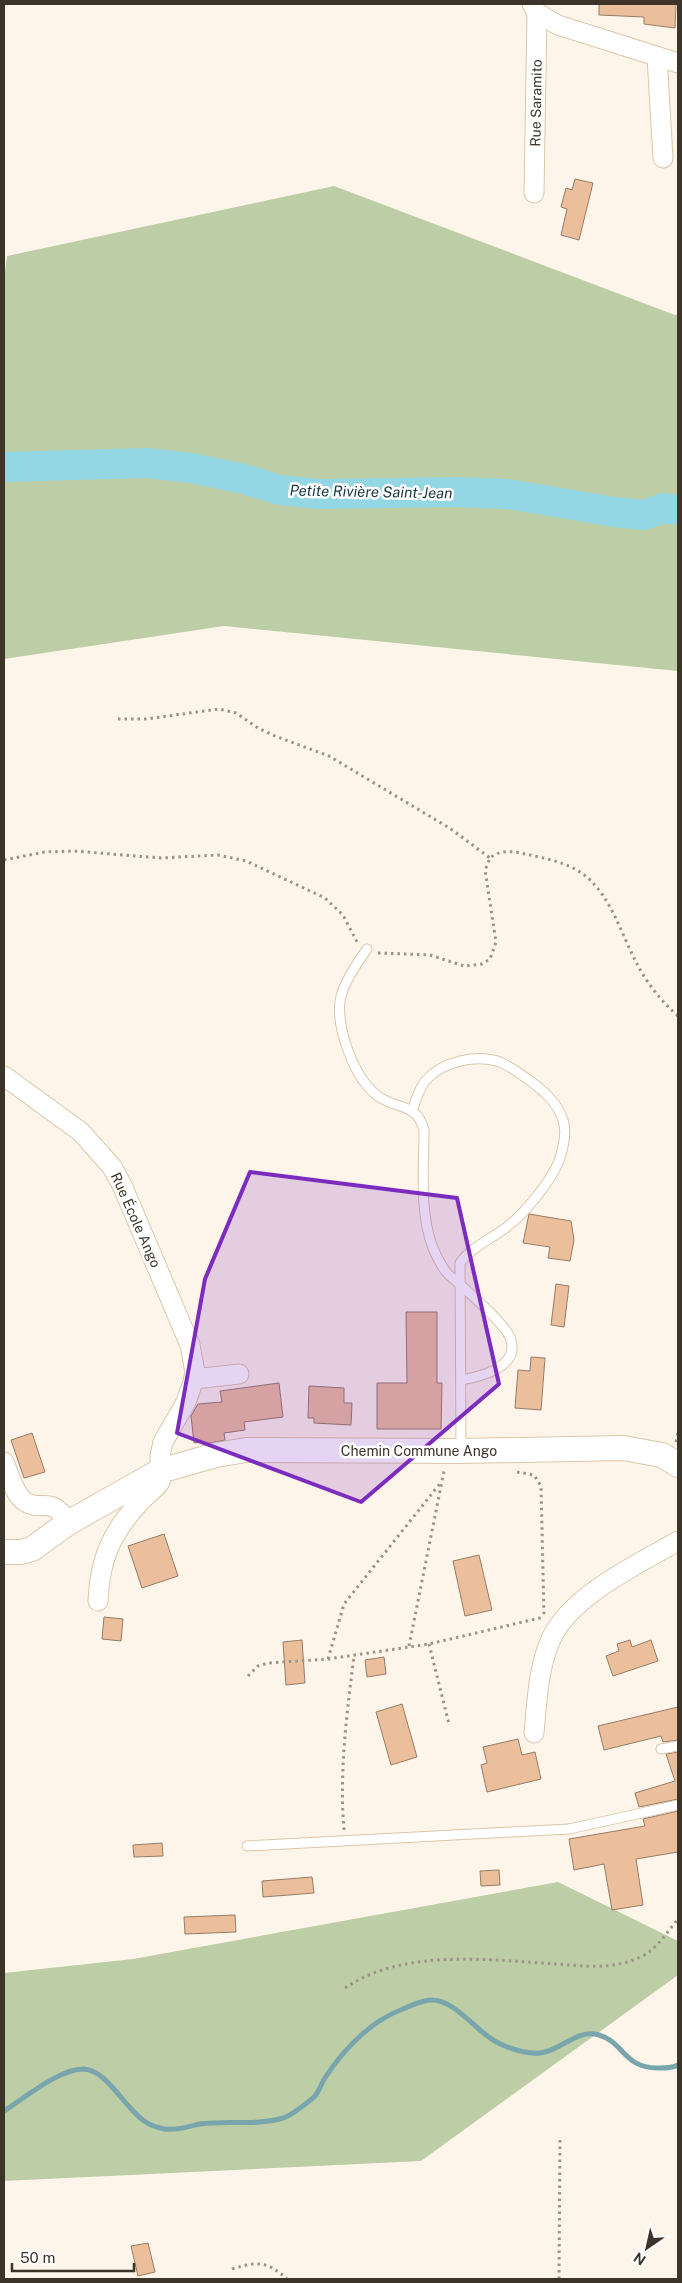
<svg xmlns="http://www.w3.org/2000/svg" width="682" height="2283" viewBox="0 0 682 2283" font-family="'Public Sans',sans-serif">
<rect width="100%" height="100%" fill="#fef5ea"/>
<g fill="#bdcda5">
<polygon points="334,186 675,315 678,314 678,671 224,626 4,659 4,279 7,256"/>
<polygon points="558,1882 678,1941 678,1975 421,2161 4,2181 4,1973 133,1959"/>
</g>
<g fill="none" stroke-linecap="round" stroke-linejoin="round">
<path stroke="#79a5ac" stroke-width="5" d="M4 2111C25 2098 58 2069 84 2069 108 2070 127 2113 149 2124 153 2126 160 2128 164 2129 176 2131 189 2126 200 2124 227 2120 256 2126 283 2118 289 2117 310 2101 315 2096 320 2090 322 2081 327 2075 331 2069 336 2062 341 2056 358 2036 378 2018 403 2009 412 2005 424 1999 433 2000 458 2001 479 2037 505 2046 515 2050 529 2054 540 2053 561 2051 577 2028 599 2035 624 2042 624 2069 659 2068 666 2068 673 2068 678 2065"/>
<polyline stroke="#93d6e4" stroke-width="30" points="4,467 147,463 191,468 240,478 280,490 319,494 454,492 508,494 614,512 644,515 663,508 678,510"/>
</g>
<g fill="#ebbf9b" stroke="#967c67">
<polygon points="599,4 676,4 675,28 644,24 644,17 599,15"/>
<polygon points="575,179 593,183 579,240 561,235 567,209 561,207 566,188 572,190"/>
<polygon points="529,1214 571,1221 574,1240 570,1261 548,1258 550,1247 523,1243"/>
<polygon points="556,1284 569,1286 564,1327 551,1325"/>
<polygon points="406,1312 437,1312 437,1383 442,1383 441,1429 377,1429 377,1383 407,1383"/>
<polygon points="531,1357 545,1358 541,1410 515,1408 518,1370 530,1371"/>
<polygon points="279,1383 283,1417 244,1422 245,1430 224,1433 225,1440 205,1444 205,1442 194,1443 191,1416 198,1404 222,1402 220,1391"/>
<polygon points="309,1386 344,1388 344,1403 352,1403 351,1425 314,1423 314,1418 308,1418"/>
<polygon points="32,1433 45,1472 24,1478 11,1440"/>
<polygon points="164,1534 178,1576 142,1588 128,1546"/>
<polygon points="479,1555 492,1610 465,1616 453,1561"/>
<polygon points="104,1617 123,1619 121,1641 102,1639"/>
<polygon points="302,1640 305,1683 286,1685 283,1642"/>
<polygon points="630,1640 632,1647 651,1640 658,1661 613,1676 606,1656 619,1651 617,1644"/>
<polygon points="384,1657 386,1674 367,1677 365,1660"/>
<polygon points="402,1704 417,1757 391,1765 376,1712"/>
<polygon points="678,1707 678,1740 663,1742 661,1736 604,1750 598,1726"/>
<polygon points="518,1739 522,1755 535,1752 541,1779 487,1792 481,1765 487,1763 483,1747"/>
<polygon points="678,1752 678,1799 639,1807 635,1793 675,1781 666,1754"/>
<polygon points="678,1811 678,1852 636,1859 643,1905 612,1910 604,1864 574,1870 569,1839 645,1826 643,1819"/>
<polygon points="162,1843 163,1856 134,1857 133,1845"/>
<polygon points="499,1870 500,1885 481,1886 480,1871"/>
<polygon points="312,1877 314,1893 263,1897 262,1881"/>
<polygon points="235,1915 236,1932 185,1934 184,1917"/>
<polygon points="148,2243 155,2272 138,2276 131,2246"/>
</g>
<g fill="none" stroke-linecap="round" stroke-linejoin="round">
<defs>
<g id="service">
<path d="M367 949C357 963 346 979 341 996 334 1024 354 1079 378 1096 396 1110 417 1102 424 1130 424 1167 419 1212 433 1248 436 1255 442 1268 448 1274 461 1286 507 1324 511 1340 519 1368 479 1377 461 1380"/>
<path d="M412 1111C416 1100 419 1088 426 1080 443 1061 477 1054 500 1062 510 1066 520 1074 529 1080 544 1091 557 1102 563 1120 567 1132 563 1149 559 1161 551 1181 525 1213 508 1226 493 1238 471 1247 460 1263L461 1451"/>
<polyline points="661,1749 678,1746"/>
<polyline points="247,1846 569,1829 678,1805"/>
</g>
<g id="minor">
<polyline points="532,4 537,13 558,25 678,63"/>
<polyline points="657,57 663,158"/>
<polyline points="534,193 537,13"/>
<path d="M4 1076 81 1132 112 1167 122 1185 190 1345 195 1372 193 1382 186 1402 163 1442 160 1456 161 1478 160 1482C153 1491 145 1496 138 1504 110 1535 100 1560 98 1601"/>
<polyline points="194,1379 239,1374"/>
<path d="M4 1462C9 1474 13 1492 24 1501 41 1513 52 1494 68 1523"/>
<path d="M534 1733C537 1702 538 1668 551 1639 570 1596 638 1564 678 1541"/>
</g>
<polyline id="tertiary" points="4,1552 21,1552 32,1549 68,1523 160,1471 216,1455 246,1450 461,1451 623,1448 662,1455 678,1465"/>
</defs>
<use href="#service" stroke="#dcc6aa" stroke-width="11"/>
<use href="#minor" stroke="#dcc6aa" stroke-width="21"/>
<use href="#tertiary" stroke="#dcc6aa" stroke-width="26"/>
<g stroke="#9d9489" stroke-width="3" stroke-dasharray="2.5 4" stroke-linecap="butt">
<polyline points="118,719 146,719 219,709 236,713 258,728 275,736 329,756 451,829 490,858"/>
<polyline points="4,860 45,852 74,851 161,858 218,855 246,861 325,898 343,915 357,942"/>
<path d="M378 953 430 955 464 966 482 964 490 959 496 942 485 870 490 858C502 848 516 852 530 855 548 859 568 863 583 874 610 894 621 933 636 962 646 982 661 1001 678 1016"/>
<polyline points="676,1442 678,1433"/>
<polyline points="517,1472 534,1475 541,1486 544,1616"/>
<polyline points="429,1644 449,1724"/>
<polyline points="409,1646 444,1471"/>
<polyline points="328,1659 344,1604 442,1481"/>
<polyline points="248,1676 258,1666 268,1663 328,1659 429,1644 544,1617"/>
<path d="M344 1830C339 1771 347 1714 354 1655"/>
<path d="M345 1988C403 1948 490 1960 556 1964 584 1966 612 1970 638 1958 656 1951 667 1932 678 1919"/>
<path d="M232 2269C258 2261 267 2261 287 2279"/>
<polyline points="559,2279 560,2137"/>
</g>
<use href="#service" stroke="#fff" stroke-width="9"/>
<use href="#minor" stroke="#fff" stroke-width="19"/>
<use href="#tertiary" stroke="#fff" stroke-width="24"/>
</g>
<path fill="#7b2cbf" fill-opacity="0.2" stroke="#7b2cbf" stroke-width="4" stroke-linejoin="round" d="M250 1172 457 1198 499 1384 361 1502 177 1433 205 1279Z"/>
<g text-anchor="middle" stroke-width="5" stroke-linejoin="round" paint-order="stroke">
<g font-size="14" fill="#3d3429" stroke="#fff">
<text transform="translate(536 103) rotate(-89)" y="5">Rue Saramito</text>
<text transform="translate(136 1220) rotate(66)" y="5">Rue École Ango</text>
<text x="419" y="1456">Chemin Commune Ango</text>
</g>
<g font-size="15" font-style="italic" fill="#18383f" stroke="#fff">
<text transform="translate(371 492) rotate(1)" y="5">Petite Rivière Saint-Jean</text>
</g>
</g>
<rect width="682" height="2283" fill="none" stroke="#3d3429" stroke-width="10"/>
<g transform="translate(647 2248) rotate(214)" stroke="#ffffff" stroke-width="4" paint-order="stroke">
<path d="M0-4L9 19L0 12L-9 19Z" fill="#3d3429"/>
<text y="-8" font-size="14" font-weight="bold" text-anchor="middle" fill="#3d3429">N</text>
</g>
<path d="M12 2263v8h122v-8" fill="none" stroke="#3d3429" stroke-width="2.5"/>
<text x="20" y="2263" font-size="15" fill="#3d3429" stroke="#ffffff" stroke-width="4" paint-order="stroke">50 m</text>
</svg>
